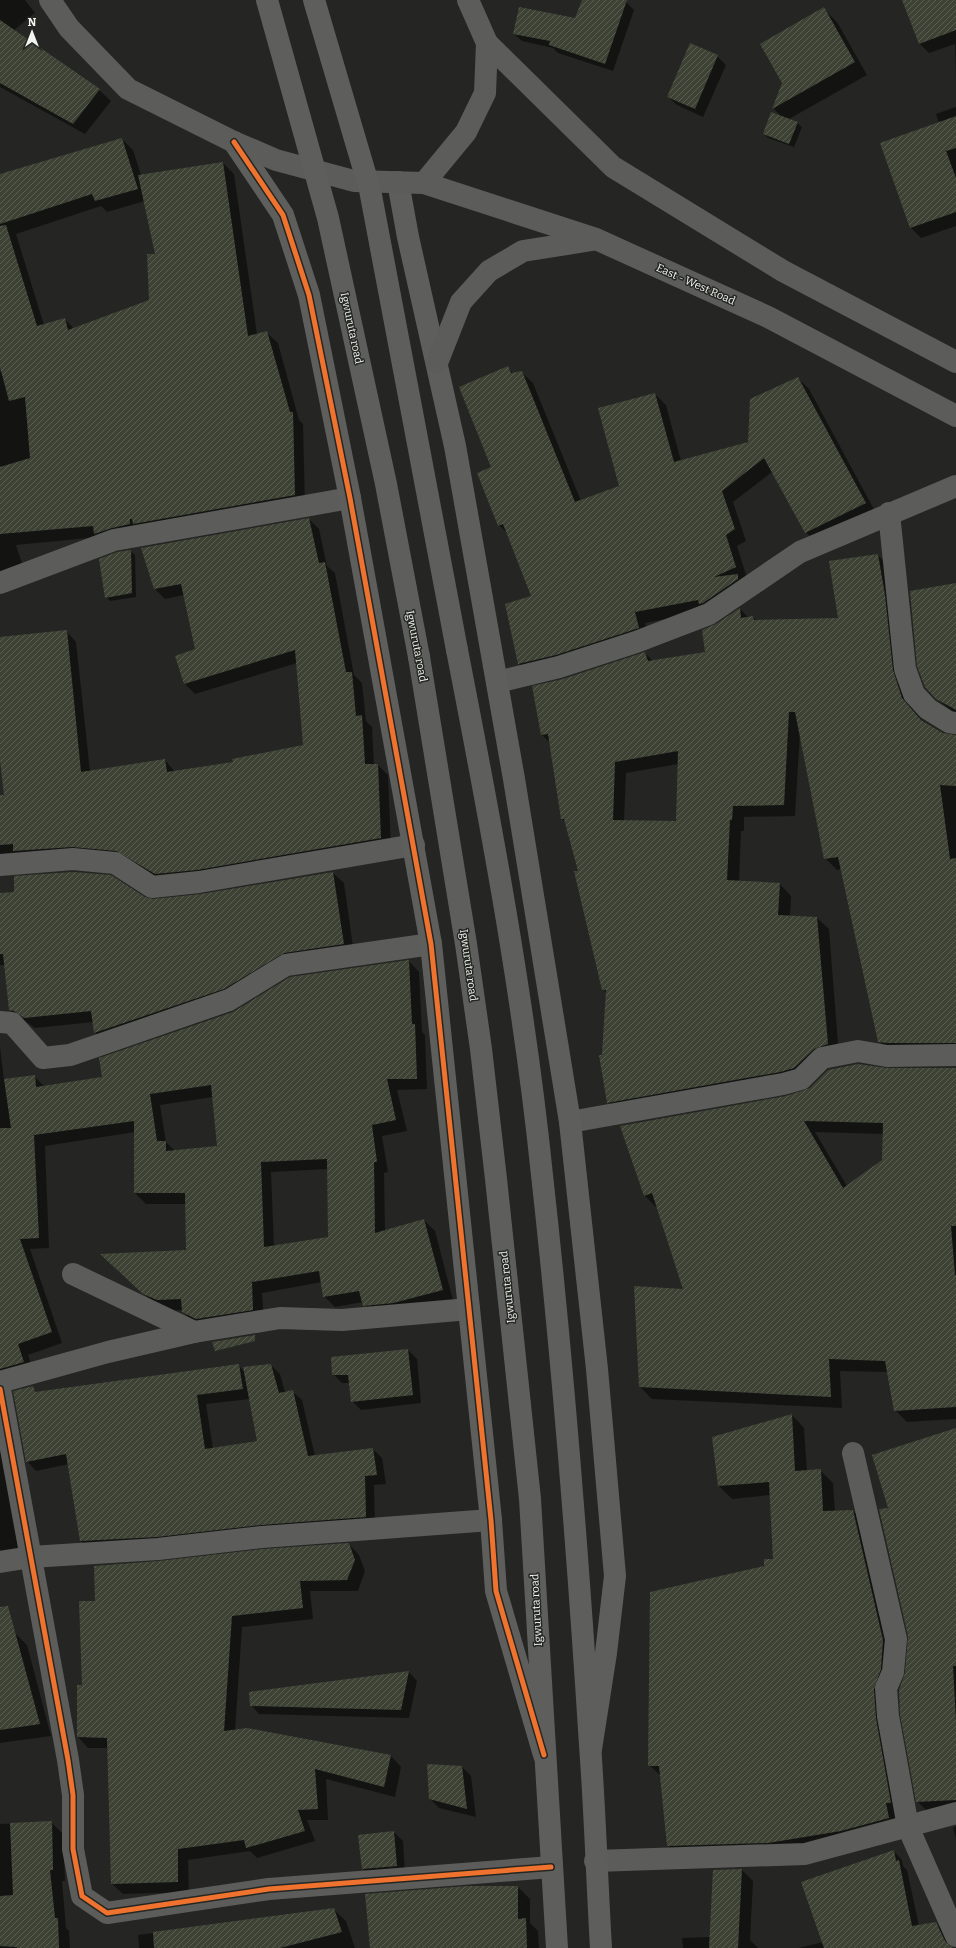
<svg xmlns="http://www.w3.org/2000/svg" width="956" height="1948" viewBox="0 0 956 1948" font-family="Bitter,serif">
<defs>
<pattern id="building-hatch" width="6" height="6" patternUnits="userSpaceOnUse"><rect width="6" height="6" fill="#3d4235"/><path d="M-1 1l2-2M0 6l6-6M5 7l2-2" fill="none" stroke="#5a5e53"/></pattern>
</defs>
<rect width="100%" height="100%" fill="#252623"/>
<g fill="#0007" fill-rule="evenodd">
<polygon points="0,0 25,0 35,13 13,31 99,90 111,101 85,134 0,87"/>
<polygon points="583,0 619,0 626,2 634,10 613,71 558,53 553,48 522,41 514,34 576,20"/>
<polygon points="911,0 956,0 956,80 955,44 929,53 919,43"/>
<polygon points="824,9 837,22 867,75 789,119 797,123 802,127 794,147 768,138 764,134 781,116 774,109 783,83"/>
<polygon points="717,56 726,65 703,117 677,105 668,97"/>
<polygon points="956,107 956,226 921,238 911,228 881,144 939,123 936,114"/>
<path d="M122 139 133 150 141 175 223 163 234 174 257 334 266 332 278 343 299 420 303 424 305 506 99 537 16 545 26 575 0 589V372L2 371 0 363V175ZM145 201 156 255 150 301 74 329 65 319 44 325 16 234 101 206 107 212Z"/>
<polygon points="508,368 514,374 521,372 533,383 581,501 620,487 655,394 666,405 681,461 749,442 798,378 809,389 877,515 817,544 806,532 772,472 733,502 746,541 737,546 747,578 707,611 645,623 649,639 530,675 519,664 532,597 508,534 499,525 493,468"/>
<polygon points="309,519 319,529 327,566 335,573 354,675 362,683 366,721 372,727 374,765 378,765 388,775 391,848 166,884 128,861 0,855 0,796 5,796 0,750 0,638 66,631 76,642 90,771 165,760 175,772 234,763 305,746 297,663 195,694 185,684 197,650 184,595 165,599 155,589 142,549"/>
<polygon points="130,551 135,555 136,597 110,601 106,597"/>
<path d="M878 555 889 567 905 686 914 711 922 720 947 735H956V1054L891 1053 879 1041 842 869 837 870 825 858 800 733 795 816 744 817V831H741L739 882 780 884 791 896 790 916 817 918 829 929 839 1056 806 1079 620 1114 608 1102 603 1056 606 993 603 989 579 872 566 822 562 819 551 744 542 735 563 680 645 653 653 661 706 652 716 625 740 609 749 618 753 617 757 621 839 622ZM678 764 677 822 624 821 626 773Z"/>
<polygon points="956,617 956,715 937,699"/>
<polygon points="333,873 344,883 354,954 295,963 106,1044 95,1033 94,1022 35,1028 25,1021 21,1021 10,1010 5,965 0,965 0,894 145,898 153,900 201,895"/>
<path d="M409 961 419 972 422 1032 425 1035 427 1089 397 1090 407 1131 382 1136 388 1172 384 1173 385 1231 424 1220 435 1231 453 1300 375 1316 363 1302 335 1307 324 1296 322 1282 262 1293 264 1320 194 1323 182 1310 169 1311 155 1304 112 1265 187 1251 186 1204H146L135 1193V1132L45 1146 49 1248 30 1249 62 1343 28 1355 34 1373 0 1380V1047L4 1080 34 1076 45 1087 103 1078ZM213 1097 218 1147 175 1151 166 1142 160 1105ZM328 1169 329 1238 274 1247 271 1172Z"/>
<path d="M956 1068V1419L907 1422 895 1410 888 1372 840 1371 842 1408 652 1399 640 1387 684 1290 658 1206 656 1207 644 1195 787 1097 887 1070ZM815 1132 884 1134 883 1161 847 1186Z"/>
<polygon points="408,1350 417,1359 421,1403 361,1410 352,1401 350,1383 342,1383 333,1374"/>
<path d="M238 1365 245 1372 271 1365 280 1374 285 1392 292 1391 302 1400 315 1456 373 1449 382 1458 386 1484 374 1485 375 1526 90 1550 81 1541 69 1464 36 1471 27 1461ZM250 1399 259 1442 213 1449 206 1404Z"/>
<polygon points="792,1415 804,1428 807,1471 820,1470 833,1483 835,1511 853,1511 866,1524 896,1653 901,1831 854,1844 681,1858 668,1846 661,1776 649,1765 765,1567 774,1560 770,1495 732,1499 719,1486"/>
<polygon points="0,1424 28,1557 0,1557"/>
<polygon points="956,1429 956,1815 929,1813 917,1801 906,1674 909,1636 890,1509"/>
<polygon points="349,1544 359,1555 365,1571 358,1591 310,1591 313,1619 242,1627 235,1731 391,1756 401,1767 395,1797 326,1779 328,1820 307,1820 315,1841 257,1858 250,1851 188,1860 189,1892 123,1894 112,1884 108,1748 88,1748 78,1737 78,1686 83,1686 96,1602 159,1562"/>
<polygon points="15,1633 27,1645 51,1736 0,1743 0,1634"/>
<polygon points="409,1672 417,1681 409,1718 259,1714 251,1705"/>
<polygon points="462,1767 471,1776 476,1817 439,1808 430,1799"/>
<polygon points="51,1822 63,1834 65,1881 62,1881 66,1928 69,1931 70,1948 0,1948 0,1824"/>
<polygon points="956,1826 956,1839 953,1828"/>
<polygon points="394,1832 403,1841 405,1875 372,1878 363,1869"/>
<polygon points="894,1851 902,1860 903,1866 907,1870 919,1926 936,1924 945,1932 950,1948 799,1948 823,1942"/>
<polygon points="742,1870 753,1881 750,1940 758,1948 683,1948 682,1938 710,1937"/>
<polygon points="518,1887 530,1899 530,1923 538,1931 539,1948 372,1948"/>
<polygon points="333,1909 346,1921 355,1948 139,1948 138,1935"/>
</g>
<g fill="url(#building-hatch)" fill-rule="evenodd">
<polygon points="582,0 627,0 605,64 549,45 550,41 513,34 519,7 575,18"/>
<polygon points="902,0 956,0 956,30 919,44"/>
<polygon points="824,7 855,62 772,109 782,83 760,44"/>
<polygon points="0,20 100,89 73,124 0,83"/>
<polygon points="690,43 718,55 695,109 667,97"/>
<polygon points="771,112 798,122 789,144 763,134"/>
<polygon points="956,116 956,148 946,151 956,178 956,212 910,228 880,143"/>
<polygon points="122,138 138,189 95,201 92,194 0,224 0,174"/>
<polygon points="223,162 248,336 267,331 290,412 293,412 295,495 133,524 132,519 130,519 130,524 112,528 94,534 93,526 0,534 0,467 30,458 25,397 9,401 0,367 0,226 6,225 37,326 65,318 68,330 149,300 147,254 155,254 138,175"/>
<polygon points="508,366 511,373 522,371 575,502 619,486 598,408 655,393 674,462 748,442 750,399 798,377 866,503 805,533 764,458 722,491 735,529 726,535 736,567 714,577 738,574 738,579 703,603 699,604 698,600 635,612 639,628 556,655 518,664 505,604 531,596 503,524 498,526 477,473 491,467 459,387"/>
<polygon points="309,518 319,563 325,562 346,672 352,672 356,716 362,715 365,764 378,764 381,838 197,870 155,874 116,851 72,847 13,851 13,844 0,845 0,795 4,795 0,760 0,637 67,630 81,772 165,759 167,772 233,762 232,759 303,745 295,650 184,684 175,656 195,649 181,584 154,589 141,548"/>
<polygon points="131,550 132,593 105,598 99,559 117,552"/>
<path d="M878 554 885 595 893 670 902 698 921 720 943 733 956 735V786L940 785 950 859 956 858V1043H888L878 1042 838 857 824 859 795 712H789L784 805 733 806 732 820H730L727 880 780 883 778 915 817 917 828 1044 814 1049 794 1068 780 1072 607 1103 599 1055H602L606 990H602L574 871H578L564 819H561L548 734 541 735 532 686 563 679 645 652 648 661 705 652 702 630 716 624 740 608 741 618 753 616 754 620 838 618 829 561ZM678 751 676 821 613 820 615 762Z"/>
<polygon points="956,583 956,710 936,699 925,687 917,666 910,591"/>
<polygon points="73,872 111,875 145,897 153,899 201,894 333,872 344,944 284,953 224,989 94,1033 91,1011 24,1018 14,1011 9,1010 3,954 0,954 0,893 14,892 14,876"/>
<path d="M409 960 412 1024H415L417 1079H387L396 1120 372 1125 377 1162H374L375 1233 424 1219 443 1290 393 1303 363 1306 359 1291 323 1297 319 1271 252 1282 253 1310 196 1319 182 1312 181 1299 157 1300 143 1294 100 1254 186 1250 185 1193H134V1121L34 1135 39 1238 20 1239 52 1332 18 1344 24 1362 0 1369V1128H11L4 1079 35 1075 36 1087 102 1077 99 1058 233 1012 290 977ZM211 1085 217 1146 166 1151V1141H157L150 1094ZM327 1159 328 1237 264 1247 261 1162Z"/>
<path d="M858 1064 887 1068H956V1226H951L955 1275H956V1407L894 1411 885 1361 829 1359 831 1397 639 1387 634 1286 683 1289 652 1193 644 1196 620 1126 786 1096 810 1088 828 1070ZM804 1121 883 1123 882 1160 843 1188Z"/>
<polygon points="255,1335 255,1341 215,1351 212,1342"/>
<polygon points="408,1349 413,1395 351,1402 348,1375 332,1375 331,1357"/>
<polygon points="239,1364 243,1389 197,1395 205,1449 257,1441 243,1367 271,1364 279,1393 293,1390 308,1456 373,1448 377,1475 365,1476 366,1517 261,1525 157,1537 80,1541 66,1454 26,1462 13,1391 33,1386 35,1392"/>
<polygon points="792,1414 795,1471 821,1469 823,1511 853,1510 883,1640 881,1669 874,1689 876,1718 891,1803 886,1803 889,1818 841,1831 768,1843 667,1846 659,1766 648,1766 650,1592 764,1566 764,1559 773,1559 769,1482 718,1486 712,1437"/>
<polygon points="956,1428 956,1666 953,1666 956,1722 956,1800 916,1802 900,1714 899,1690 905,1673 908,1636 879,1509 888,1508 872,1455"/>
<polygon points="349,1543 355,1560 347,1580 300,1581 303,1608 232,1616 224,1731 247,1728 391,1755 384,1787 315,1769 318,1809 298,1810 305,1831 246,1848 244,1840 178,1849 178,1882 111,1884 107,1738 77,1737 77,1685 82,1685 79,1601 95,1601 94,1566 159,1561 263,1549"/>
<polygon points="8,1606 40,1724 0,1730 0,1607"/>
<polygon points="409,1671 401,1710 250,1706 249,1692"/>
<polygon points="427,1764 462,1766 467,1809 429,1799"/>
<polygon points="52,1821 53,1870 50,1870 55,1918 58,1918 59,1948 17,1948 17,1947 0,1946 0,1896 13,1895 10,1823"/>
<polygon points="394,1831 397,1866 362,1869 358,1835"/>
<polygon points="894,1850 896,1861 899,1860 912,1926 936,1922 945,1941 953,1948 824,1948 801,1882"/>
<polygon points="742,1869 738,1948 709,1948 713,1870"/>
<polygon points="467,1886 518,1886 518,1919 526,1918 527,1948 370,1948 365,1894"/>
<polygon points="334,1908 342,1932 280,1948 154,1948 153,1932"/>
</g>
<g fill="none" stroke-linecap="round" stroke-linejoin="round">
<g stroke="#5c5c5b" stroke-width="22">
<polyline points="889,513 905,669 914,694 928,709 949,722 956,723"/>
<polyline points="0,583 114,540 350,498"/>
<polyline points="497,682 559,667 636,642 709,614 800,552 956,486"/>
<polyline points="0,865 73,859 115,863 152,887 199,882 414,845"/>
<polyline points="0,1022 12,1023 43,1058 70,1055 229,1000 286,965 431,944"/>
<polyline points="570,1122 783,1084 801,1079 822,1058 858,1051 887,1056 956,1055"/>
<polyline points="73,1274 194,1332"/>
<polyline points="0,1382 108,1352 194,1332 280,1318 342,1320 469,1309"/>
<polyline points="0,1389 68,1760 73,1795 73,1849 82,1896 107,1913 269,1889 551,1867"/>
<polyline points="853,1453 896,1639 893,1672 886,1688 888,1716 908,1827 956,1936"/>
<polyline points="0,1562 31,1557 158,1549 262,1537 491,1520"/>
<polyline points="595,1861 805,1854 956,1813"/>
</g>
<g stroke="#5e5f5d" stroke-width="22">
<polyline points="234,142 283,215 309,295 350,498 431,944 491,1520 496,1591 544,1755"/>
<polyline points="398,182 408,237 455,446 514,779 570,1122 597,1369 615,1576 606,1653 591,1749"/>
<path d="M457 650C491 824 524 999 542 1175 563 1364 578 1555 590 1745 595 1812 597 1880 601 1948"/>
<polyline points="419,657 466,944 481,1049 496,1179 530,1499 557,1948"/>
</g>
<g stroke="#5c5d5a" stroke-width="22">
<polyline points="50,0 69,28 128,89 234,142 276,160 354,181 424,183 596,239 768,317 956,416"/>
<polyline points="487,43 613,167 783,271 956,362"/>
<polyline points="424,183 466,132 485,93 487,43 468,0"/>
<polyline points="437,363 461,302 489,271 523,251 592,240"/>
</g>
<g stroke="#5e5f5d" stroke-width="22">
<polyline points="267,0 328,218 386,484 419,657"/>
<polyline points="314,0 370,190 457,650"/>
</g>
<defs>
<g id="cycleway">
<polyline points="234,142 283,215 309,295 350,498 431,944 491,1520 496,1591 544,1755"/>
<polyline points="0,1389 68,1760 73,1795 73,1849 82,1896 107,1913 269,1889 551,1867"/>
</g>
</defs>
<use href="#cycleway" stroke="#252722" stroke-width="8"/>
<use href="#cycleway" stroke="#ef722f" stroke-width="5"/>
</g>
<g text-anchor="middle" stroke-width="3" stroke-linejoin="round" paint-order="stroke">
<g font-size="11" fill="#f2f4f0" stroke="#252722">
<text transform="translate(696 284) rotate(24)" y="4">East - West Road</text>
<text transform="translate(352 328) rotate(78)" y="4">Igwuruta road</text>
<text transform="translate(417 646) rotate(79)" y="4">Igwuruta road</text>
<text transform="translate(469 965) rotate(82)" y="4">Igwuruta road</text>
<text transform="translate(507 1287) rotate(-96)" y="4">Igwuruta road</text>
<text transform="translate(536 1610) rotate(-93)" y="4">Igwuruta road</text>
</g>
</g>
<g transform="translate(32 32)" stroke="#252722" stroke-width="3" paint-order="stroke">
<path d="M0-3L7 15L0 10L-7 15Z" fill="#f2f4f0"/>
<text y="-6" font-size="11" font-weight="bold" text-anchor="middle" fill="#f2f4f0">N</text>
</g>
</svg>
